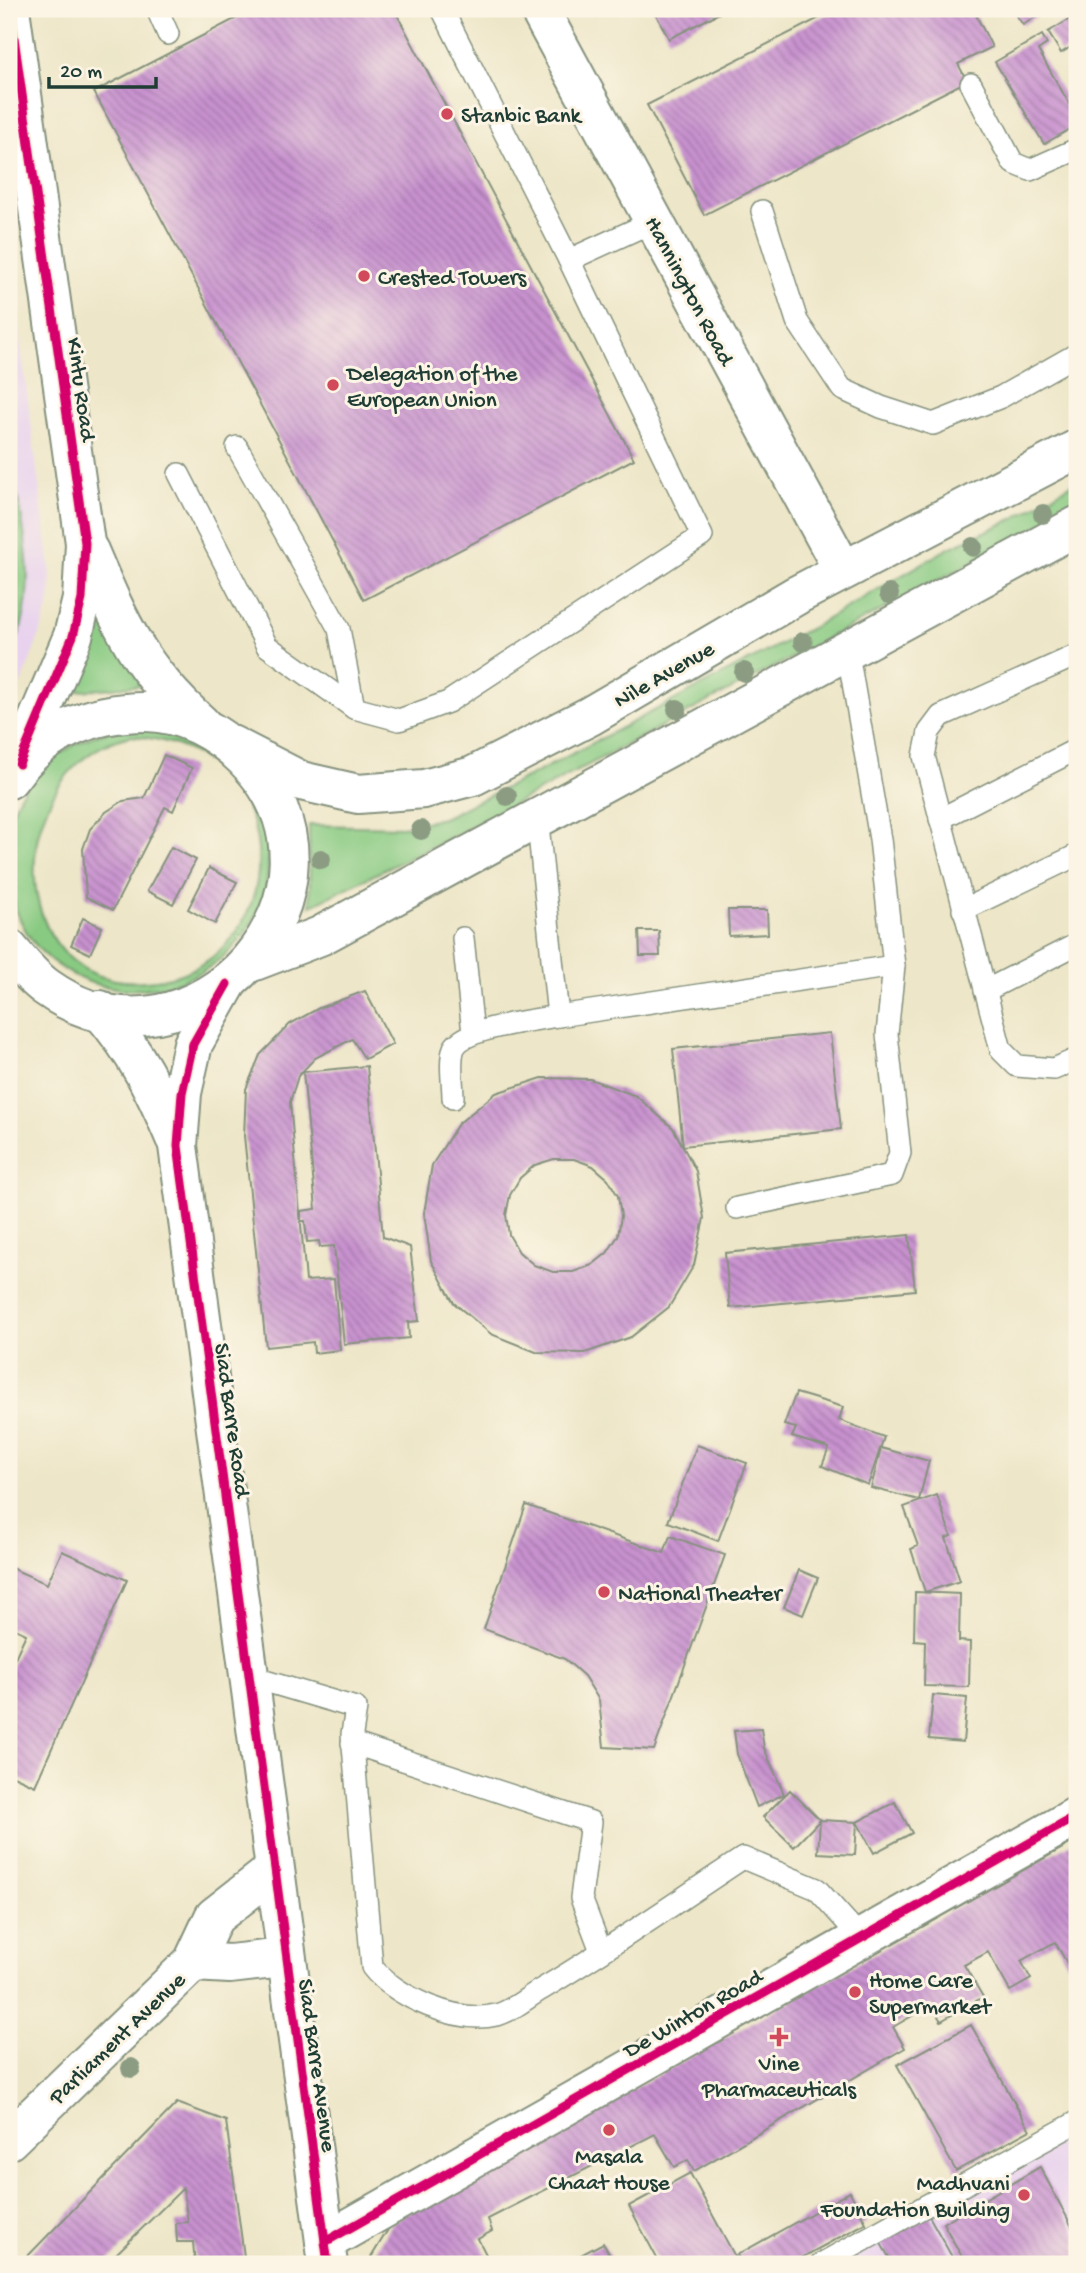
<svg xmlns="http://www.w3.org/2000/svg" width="1086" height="2273" viewBox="0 0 1086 2273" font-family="'Gochi Hand',sans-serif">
<defs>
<pattern id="building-back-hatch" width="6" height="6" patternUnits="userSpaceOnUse" patternTransform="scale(1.75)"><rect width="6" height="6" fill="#c891cf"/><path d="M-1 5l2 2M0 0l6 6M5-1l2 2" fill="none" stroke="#a278a9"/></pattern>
</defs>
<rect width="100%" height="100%" fill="#fcf5e5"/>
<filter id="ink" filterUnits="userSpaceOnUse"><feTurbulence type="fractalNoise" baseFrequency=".0143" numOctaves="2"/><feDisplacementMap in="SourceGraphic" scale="14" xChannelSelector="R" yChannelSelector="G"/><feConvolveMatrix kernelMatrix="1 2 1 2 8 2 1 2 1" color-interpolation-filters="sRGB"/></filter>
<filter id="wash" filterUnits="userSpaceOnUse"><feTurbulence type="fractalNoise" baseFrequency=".00686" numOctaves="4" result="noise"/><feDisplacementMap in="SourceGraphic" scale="28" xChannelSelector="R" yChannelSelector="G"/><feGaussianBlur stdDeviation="1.57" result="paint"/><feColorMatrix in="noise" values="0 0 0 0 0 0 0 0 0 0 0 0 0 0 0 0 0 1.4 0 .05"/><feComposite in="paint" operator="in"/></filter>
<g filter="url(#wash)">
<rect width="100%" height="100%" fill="#ede6c8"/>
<g fill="#e8d2ee">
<polygon points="9,257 51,576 50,601 42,628 24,677 9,705"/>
<polygon points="1077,2129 1077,2264 840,2264"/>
</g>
<g fill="#89ca82" stroke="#54845b" stroke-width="2" fill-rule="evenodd">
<path d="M9 458C23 521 43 597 9 656Z"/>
<polygon points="1077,481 1077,504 1024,535 450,838 310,906 309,825 402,827 443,818 530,776 815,626 949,548 1013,519"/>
<polygon points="101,614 144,685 68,692 88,654"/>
<path d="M160 730C184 737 215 750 233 770 240 777 245 789 250 797 310 899 214 1010 103 986 74 980 43 959 27 933 12 907 9 888 9 858 9 848 7 836 9 826 17 780 60 747 102 733 118 728 142 731 160 730ZM131 736C304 748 293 971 146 981 0 993 0 765 131 736Z"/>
</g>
<g id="blocks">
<g fill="url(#building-back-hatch)" fill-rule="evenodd">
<polygon points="254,9 394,9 634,459 364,600 94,92"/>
<polygon points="653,9 727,9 669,39"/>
<polygon points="837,9 973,9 992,47 958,64 967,81 704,215 647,105"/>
<polygon points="1012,9 1048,9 1023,25"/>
<polygon points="1077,15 1077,43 1061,53 1048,32"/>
<polygon points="1042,35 1047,44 1038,50 1077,117 1077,125 1044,144 995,62"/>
<polygon points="164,755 192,768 173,811 165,807 113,910 86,897 83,849 90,829 106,812 123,801 144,798"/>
<polygon points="171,847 196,860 173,904 147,891"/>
<polygon points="209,868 237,882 215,924 188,909"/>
<polygon points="728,910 767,910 768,934 729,936"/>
<polygon points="83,918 102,927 90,954 71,945"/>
<polygon points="639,931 659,931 660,956 640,956"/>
<polygon points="365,991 393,1044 365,1059 352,1039 315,1058 298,1076 290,1102 306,1281 334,1279 340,1350 314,1353 313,1342 266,1347 244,1136 246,1089 260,1055 290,1024 319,1008"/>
<polygon points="830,1033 841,1129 683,1146 673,1049"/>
<polygon points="367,1066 383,1237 410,1247 419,1321 408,1322 409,1338 344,1344 334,1246 320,1247 319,1241 307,1242 305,1221 301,1221 301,1211 316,1209 303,1072"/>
<path d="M542 1078 590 1079 636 1096 673 1128 696 1171 704 1218 694 1265 669 1307 631 1337 585 1353 536 1352 491 1334 454 1303 431 1261 424 1213 432 1165 458 1124 496 1093ZM554 1159H574L593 1166 608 1179 618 1196 621 1216 618 1236 607 1253 592 1265 573 1272H553L534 1265 519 1252 509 1235 506 1215 510 1195 520 1178 535 1165Z"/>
<polygon points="909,1235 915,1290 730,1308 725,1253"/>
<polygon points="796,1393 843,1407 839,1420 884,1437 868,1485 822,1466 829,1448 792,1437 796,1428 784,1425"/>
<polygon points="697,1445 747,1463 718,1541 668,1522"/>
<polygon points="881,1448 929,1461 919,1500 871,1488"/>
<polygon points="937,1495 951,1536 946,1538 960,1581 925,1592 911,1549 918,1546 904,1507"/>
<polygon points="526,1505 664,1553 670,1536 725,1555 654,1750 604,1747 599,1700 584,1676 565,1659 484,1629"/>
<polygon points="62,1551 127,1580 35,1786 9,1774 9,1671 26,1634 11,1627 9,1633 9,1567 47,1584"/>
<polygon points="799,1570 818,1578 803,1615 784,1607"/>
<polygon points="915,1592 960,1594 959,1641 970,1642 969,1687 924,1686 925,1641 914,1640"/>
<polygon points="933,1695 967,1698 963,1742 929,1739"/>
<polygon points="761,1729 764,1748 784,1794 757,1807 737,1754 734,1731"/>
<polygon points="790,1790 820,1820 857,1822 855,1855 818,1853 820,1820 794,1847 763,1817"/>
<polygon points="895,1802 912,1833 874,1853 857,1822"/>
<polygon points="1077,1840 1077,1960 1068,1965 1055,1942 1021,1961 1031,1979 1010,1991 988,1952 964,1965 983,1997 941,2021 931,2005 893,2027 905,2048 694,2171 688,2160 674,2167 655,2134 488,2219 492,2231 478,2239 491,2264 440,2264 437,2259 436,2264 367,2264 392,2223 463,2176 630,2091"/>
<polygon points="971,2025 1030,2130 956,2171 897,2065"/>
<polygon points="177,2103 226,2121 245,2264 195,2264 193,2242 177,2242 176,2223 188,2222 183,2188 106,2264 20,2264"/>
<polygon points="1040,2167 1077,2236 1077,2264 966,2264 943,2223"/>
<polygon points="690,2173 739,2264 660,2264 629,2206"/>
<polygon points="850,2192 866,2223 790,2264 743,2264 737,2255"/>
<polygon points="929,2216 956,2264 893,2264 880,2242"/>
<polygon points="603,2243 615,2264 564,2264"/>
</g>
</g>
</g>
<g filter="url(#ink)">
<use href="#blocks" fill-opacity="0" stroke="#86927e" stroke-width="2"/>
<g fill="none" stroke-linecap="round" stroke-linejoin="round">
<defs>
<g id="lane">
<polyline points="157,9 168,34"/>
<polyline points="442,9 569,260"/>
<polyline points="971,84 1013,163 1030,170 1077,149"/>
<polyline points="762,211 797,321 842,389 881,407 933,424 1001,397 1077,354"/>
<polyline points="237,447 339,629 354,708"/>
<polyline points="179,474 267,646 354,708 399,720 448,702 702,536 569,260 654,221"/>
<polyline points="847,648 880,839 894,966"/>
<polyline points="1077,655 941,716 929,732 924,756 1001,1050 1017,1066 1054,1069 1077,1059"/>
<polyline points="537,815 558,1016 894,966 887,1034 900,1153 892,1175 737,1208"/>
<polyline points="940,819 1077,749"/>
<polyline points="963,910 1077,855"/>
<polyline points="463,938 473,1033"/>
<polyline points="985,991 1077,944"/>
<path d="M453 1098C453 1084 449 1061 454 1048 464 1028 535 1020 558 1016"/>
<path d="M248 1676 356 1708 352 1734 372 1967C395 1997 457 2024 496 2015 511 2012 529 1996 542 1989 611 1948 676 1902 743 1858L817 1889 861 1938"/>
<polyline points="352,1743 591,1822 581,1898 601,1951"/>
<polyline points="821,2264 1077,2122"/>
</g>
<g id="street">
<polyline points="539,9 843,570"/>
<polyline points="193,1962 230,1964 284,1958"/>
<polyline points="9,2140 193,1962 214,1917 274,1870"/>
<polyline points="325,2242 1077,1816"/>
</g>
<g id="secondary">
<polyline points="10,9 85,543 82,599 73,636 21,759"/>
<path d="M89 551C120 624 140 670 201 724"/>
<polyline points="231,745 301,781 358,794 424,789 473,776 590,716 797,595 1077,449"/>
<path d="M9 779C41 733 90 712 145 712 182 712 218 732 244 758 374 887 194 1093 46 987 31 976 20 962 9 949"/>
<polyline points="252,962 320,936 1077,526"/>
<polyline points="227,984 193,1044 182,1093 178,1146 328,2264"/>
<path d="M100 1010C137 1054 153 1086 175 1138"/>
</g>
</defs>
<use href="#lane" stroke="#86927e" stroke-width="24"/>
<use href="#street" stroke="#86927e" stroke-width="42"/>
<use href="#secondary" stroke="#86927e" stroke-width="42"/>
<use href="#lane" stroke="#fff" stroke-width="21"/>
<use href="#street" stroke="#fff" stroke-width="38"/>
<use href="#secondary" stroke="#fff" stroke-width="38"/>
<defs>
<g id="cycleway">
<polyline points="10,9 85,543 82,599 73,636 19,764"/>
<polyline points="227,984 193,1044 182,1093 178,1146 328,2264"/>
<polyline points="325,2242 1077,1816"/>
</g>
</defs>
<use href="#cycleway" stroke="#fcf5e5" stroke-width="13"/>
<use href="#cycleway" stroke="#d6006c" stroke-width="9"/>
</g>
<g fill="#8b9c82">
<circle cx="1043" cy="514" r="10"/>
<circle cx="973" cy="547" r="10"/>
<circle cx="889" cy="594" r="10"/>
<circle cx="803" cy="642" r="10"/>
<circle cx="744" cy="672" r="10"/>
<circle cx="677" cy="709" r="10"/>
<circle cx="507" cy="796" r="10"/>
<circle cx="421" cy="830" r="10"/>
<circle cx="321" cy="859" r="10"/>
<circle cx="131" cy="2068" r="10"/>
</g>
</g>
<g fill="#d1495b" stroke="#fcf5e5" stroke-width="2.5">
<circle cx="447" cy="114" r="7"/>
<circle cx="364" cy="276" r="7"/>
<circle cx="333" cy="385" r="7"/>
<circle cx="604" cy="1592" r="7"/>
<circle cx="855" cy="1992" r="7"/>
<path d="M775.5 2026.5h7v7h7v7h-7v7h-7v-7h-7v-7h7z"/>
<circle cx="609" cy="2130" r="7"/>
<circle cx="1024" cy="2195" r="7"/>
</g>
<g text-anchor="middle" stroke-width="6" stroke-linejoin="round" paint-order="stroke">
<g font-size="23" fill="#1f3d34" stroke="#fcf5e5" text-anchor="start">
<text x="461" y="122">Stanbic Bank</text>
<text x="378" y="284">Crested Towers</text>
<text x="347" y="380">Delegation of the<tspan x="347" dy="26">European Union</tspan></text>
<text x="618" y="1600">National Theater</text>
<text x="869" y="1987">Home Care<tspan x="869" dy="26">Supermarket</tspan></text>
<text x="779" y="2070" text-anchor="middle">Vine<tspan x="779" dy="26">Pharmaceuticals</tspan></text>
<text x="609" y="2163" text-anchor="middle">Masala<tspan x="609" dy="26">Chaat House</tspan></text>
<text x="1010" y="2190" text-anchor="end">Madhvani<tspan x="1010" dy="26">Foundation Building</tspan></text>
</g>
<g font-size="23" fill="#1f3d34" stroke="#fcf5e5">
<text transform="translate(691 290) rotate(62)" y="8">Hannington Road</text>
<text transform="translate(83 389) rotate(82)" y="8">Kintu Road</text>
<text transform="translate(663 673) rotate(-30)" y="8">Nile Avenue</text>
<text transform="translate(234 1420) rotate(82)" y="8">Siad Barre Road</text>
<text transform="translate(692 2012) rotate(-30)" y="8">De Winton Road</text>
<text transform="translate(116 2037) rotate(-44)" y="8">Parliament Avenue</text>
<text transform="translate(319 2065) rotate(82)" y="8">Siad Barre Avenue</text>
</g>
</g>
<rect width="1086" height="2273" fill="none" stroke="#fcf5e5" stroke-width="35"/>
<path d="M49 77v10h107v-10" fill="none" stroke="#1f3d34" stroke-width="3.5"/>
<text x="60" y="77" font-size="21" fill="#1f3d34" stroke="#fcf5e5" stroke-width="5" paint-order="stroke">20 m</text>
</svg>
